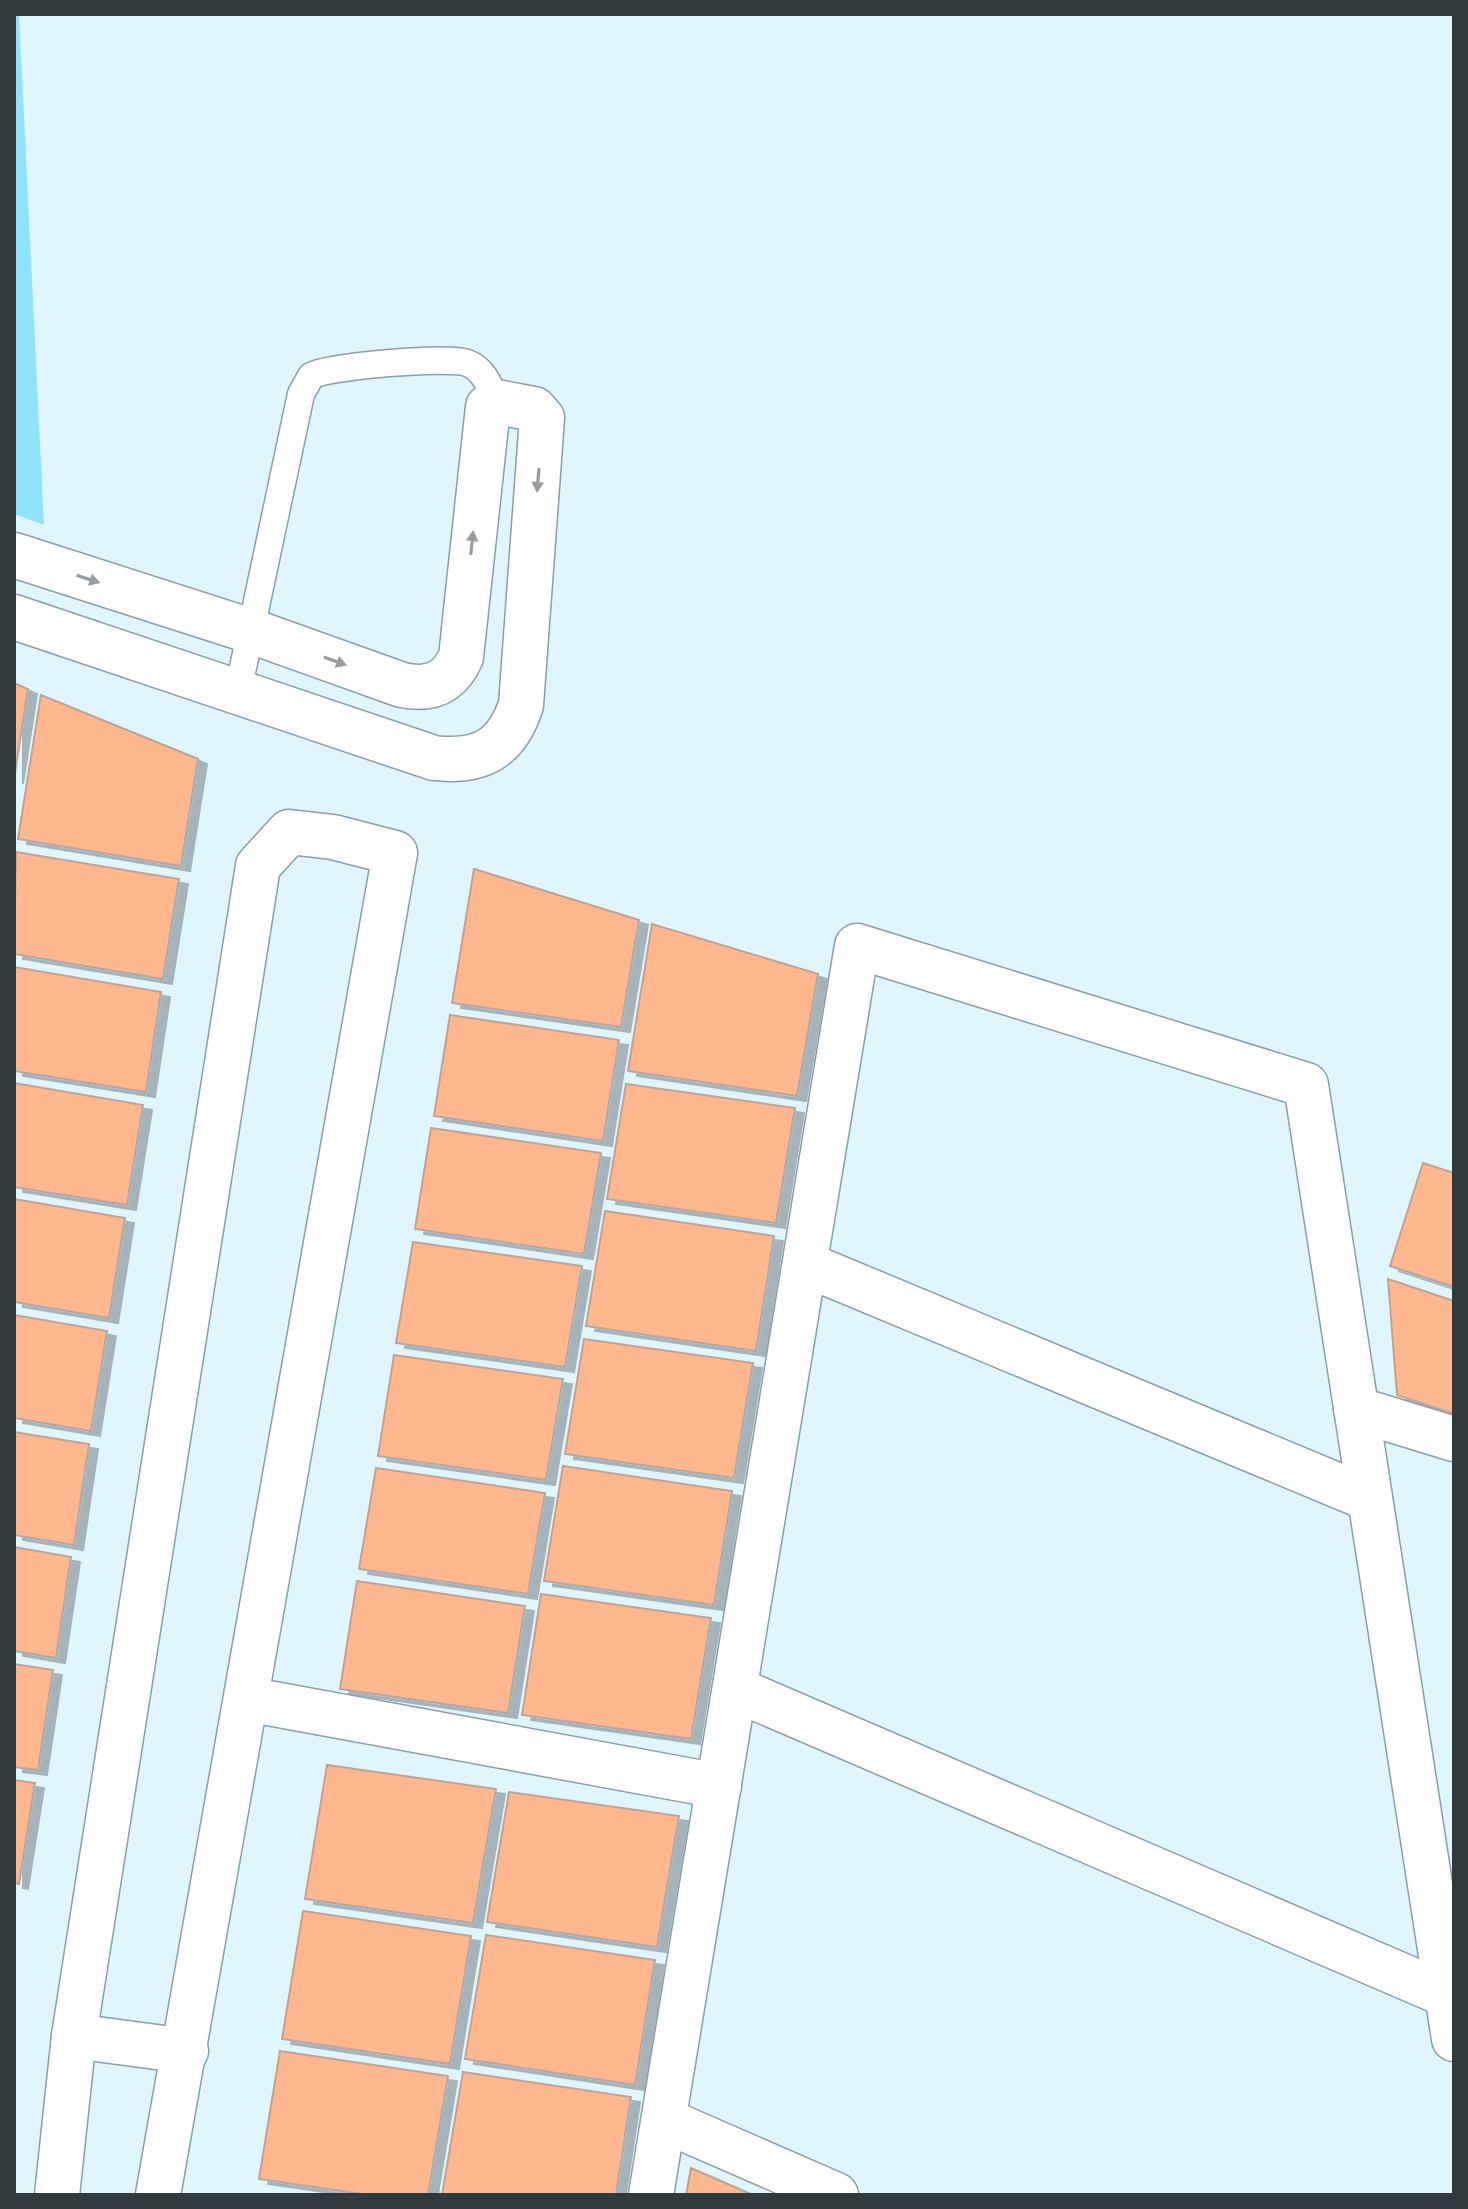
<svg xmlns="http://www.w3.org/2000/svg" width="1468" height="2209" viewBox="0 0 1468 2209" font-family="'Archivo Narrow',sans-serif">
<defs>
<filter id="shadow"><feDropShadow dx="9" dy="5" stdDeviation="0" flood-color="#0004"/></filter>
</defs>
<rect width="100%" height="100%" fill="#dff6fe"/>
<polygon fill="#8fe3fe" points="14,14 19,14 44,525 14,514"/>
<g fill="#ffb78e" stroke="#b9a59b" stroke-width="2" filter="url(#shadow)">
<polygon points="14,683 28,689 14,779"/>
<polygon points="41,695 198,759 181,866 18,839"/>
<polygon points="16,852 179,879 163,979 14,954"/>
<polygon points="474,869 639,920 621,1027 452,1003"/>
<polygon points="652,924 818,974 797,1096 628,1071"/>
<polygon points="14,967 161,992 146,1092 14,1071"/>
<polygon points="450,1015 619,1040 603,1141 434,1116"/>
<polygon points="14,1083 143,1105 127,1205 14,1187"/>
<polygon points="626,1084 795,1108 776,1223 607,1199"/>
<polygon points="431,1128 601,1153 584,1254 415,1229"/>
<polygon points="1423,1163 1454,1173 1454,1287 1390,1266"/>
<polygon points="14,1199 125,1218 109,1318 14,1302"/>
<polygon points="605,1211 774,1236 756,1351 586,1326"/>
<polygon points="413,1242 582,1266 565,1367 396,1343"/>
<polygon points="1388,1279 1454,1301 1454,1414 1397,1395"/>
<polygon points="14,1315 107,1331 91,1431 14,1418"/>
<polygon points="584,1339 753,1363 734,1478 565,1454"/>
<polygon points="394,1355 563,1379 546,1480 378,1456"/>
<polygon points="14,1432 89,1444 74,1545 14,1535"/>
<polygon points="563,1466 732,1491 714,1605 544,1581"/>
<polygon points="376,1468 545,1493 528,1594 359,1569"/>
<polygon points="14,1547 71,1557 56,1658 14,1651"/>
<polygon points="357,1581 525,1606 508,1713 340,1689"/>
<polygon points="541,1594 711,1618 691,1739 522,1715"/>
<polygon points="14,1664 53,1670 38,1770 14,1767"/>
<polygon points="327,1765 496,1789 473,1923 305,1899"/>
<polygon points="14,1780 35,1783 19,1884 14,1883"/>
<polygon points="509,1792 679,1816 657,1947 487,1922"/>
<polygon points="303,1911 471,1936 450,2064 282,2039"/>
<polygon points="486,1935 655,1960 635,2085 465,2059"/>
<polygon points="280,2051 448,2076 428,2195 369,2195 259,2179"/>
<polygon points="463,2072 631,2097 616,2195 442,2195"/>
<polygon points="691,2168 753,2195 686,2195"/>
</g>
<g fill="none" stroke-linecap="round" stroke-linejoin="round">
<defs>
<path id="service" d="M238 691 301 394 311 376C328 366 448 356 467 363 484 369 490 387 497 402"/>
<g id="minor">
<path d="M14 555 251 631 402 685C431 691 449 683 461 657L488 407 497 402 534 409 542 418 521 705C506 750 480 763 434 758L14 617"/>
<polyline points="805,1264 1370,1499"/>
<polyline points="1356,1409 1454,1439"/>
<polyline points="735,1689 1447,1995"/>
<polyline points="247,1699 719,1786"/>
<polyline points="74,2036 186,2051"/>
<polyline points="664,2120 836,2195"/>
<polyline points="57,2195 74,2036 258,866 289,832 333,837 395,853 158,2195"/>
<polyline points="651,2195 857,946 1306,1085 1454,2039"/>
</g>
</defs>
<use href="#service" stroke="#899fa7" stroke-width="29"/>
<use href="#minor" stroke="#899fa7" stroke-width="47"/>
<use href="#service" stroke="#fff" stroke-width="26"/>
<use href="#minor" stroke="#fff" stroke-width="44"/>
</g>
<defs><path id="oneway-solid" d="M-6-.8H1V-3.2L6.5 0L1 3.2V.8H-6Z" transform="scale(2)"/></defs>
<g fill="#989c9e">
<use href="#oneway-solid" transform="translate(538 480) rotate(95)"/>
<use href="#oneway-solid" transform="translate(472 543) rotate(-84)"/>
<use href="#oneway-solid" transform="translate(88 579) rotate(18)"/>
<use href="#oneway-solid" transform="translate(335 661) rotate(20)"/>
</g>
<rect width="1468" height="2209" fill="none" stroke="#30393c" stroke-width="32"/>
</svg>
